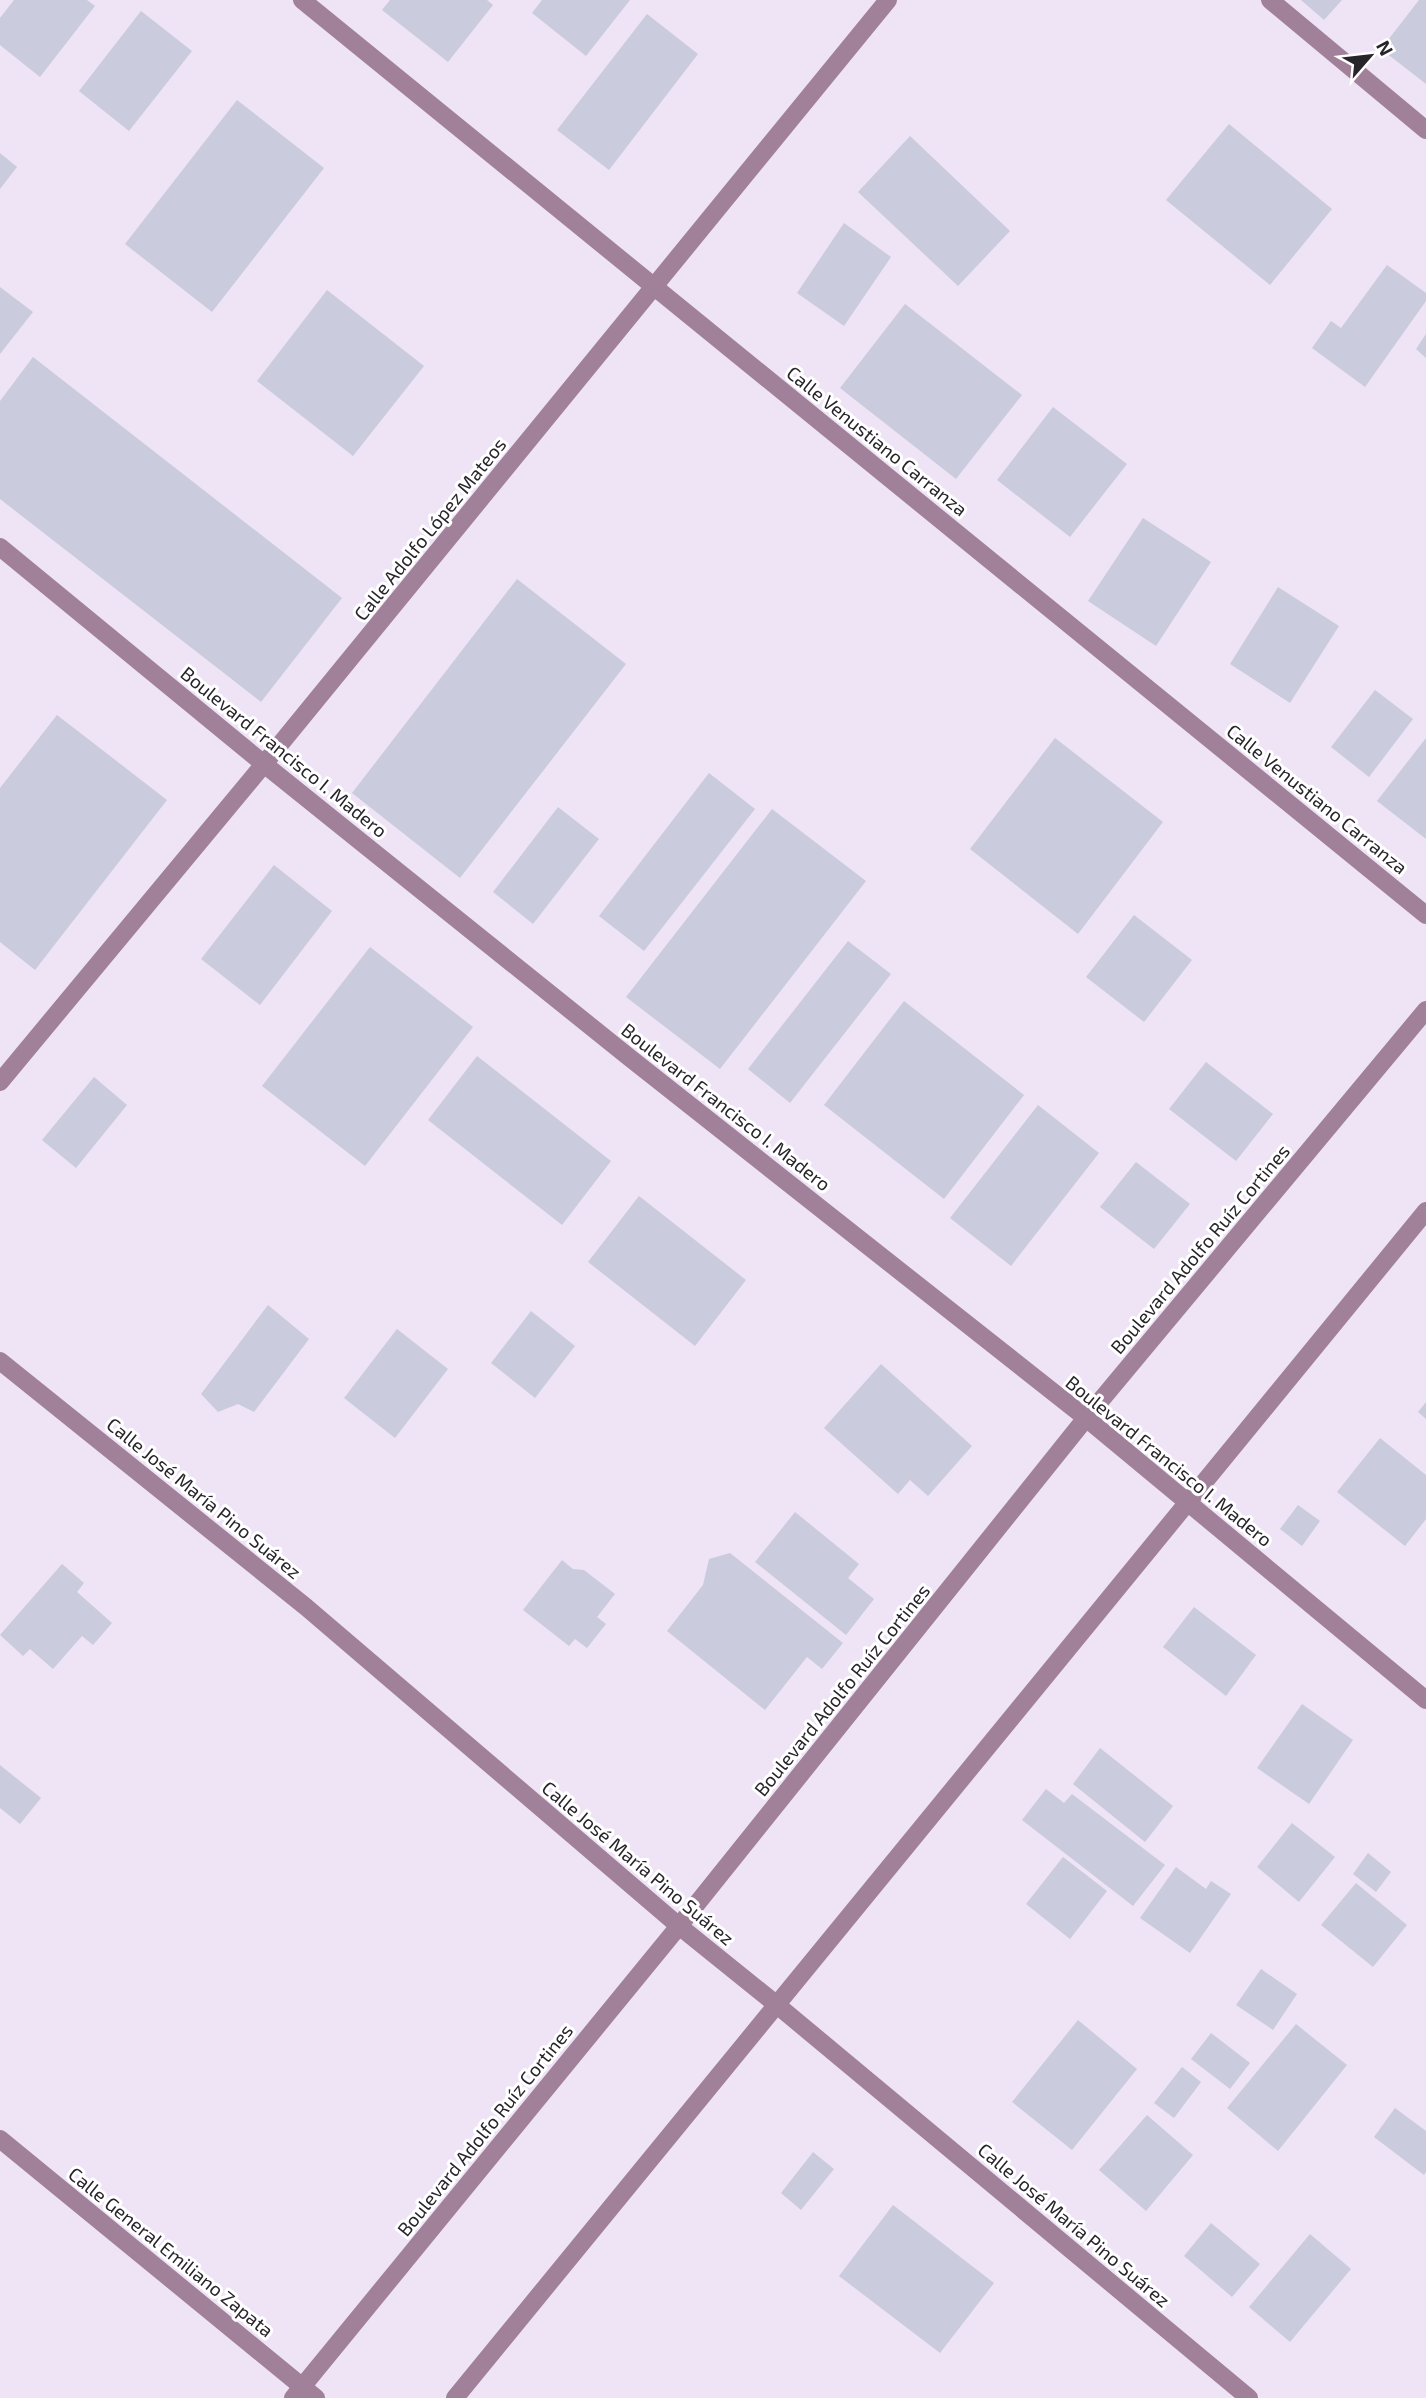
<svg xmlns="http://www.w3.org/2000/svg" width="1426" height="2398" viewBox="0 0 1426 2398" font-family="'Exo 2',sans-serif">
<rect width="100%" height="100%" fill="#eee4f6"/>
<g fill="#cacbdd">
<polygon points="14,0 87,0 95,6 40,77 0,45 0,18"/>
<polygon points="390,0 487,0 493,5 448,62 382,10"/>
<polygon points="542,0 630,0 586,56 532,13"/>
<polygon points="1301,0 1342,0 1324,20"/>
<polygon points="1419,0 1426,0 1426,84 1381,49"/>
<polygon points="141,11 192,51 129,131 79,91"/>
<polygon points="647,14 698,54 609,170 557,130"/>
<polygon points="237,100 324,168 212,312 125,244"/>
<polygon points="1229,124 1332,209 1270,285 1166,200"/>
<polygon points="910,136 1010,231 958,286 858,192"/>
<polygon points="0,153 17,167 0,189"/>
<polygon points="844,223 891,257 844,326 797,293"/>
<polygon points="1387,265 1426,293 1426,301 1365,387 1312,348 1331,321 1341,328"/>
<polygon points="0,287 33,312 0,354"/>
<polygon points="327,290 424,366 353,456 257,381"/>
<polygon points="905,304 1022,395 956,479 840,388"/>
<polygon points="1426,334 1426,358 1416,349"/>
<polygon points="33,357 342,598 261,702 0,499 0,401"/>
<polygon points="1053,407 1127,464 1070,537 997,480"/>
<polygon points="1143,518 1211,562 1156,646 1088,601"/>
<polygon points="517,579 626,664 460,878 352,793"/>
<polygon points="1278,587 1339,626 1290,703 1230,664"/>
<polygon points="1375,690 1413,719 1369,777 1331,747"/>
<polygon points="57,715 167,800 35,970 0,942 0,788"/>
<polygon points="1055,738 1163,822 1078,934 970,849"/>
<polygon points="1426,738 1426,839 1377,801"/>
<polygon points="709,773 755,809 644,951 599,916"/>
<polygon points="558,807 599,839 533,924 493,892"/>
<polygon points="772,809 866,881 720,1069 626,997"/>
<polygon points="274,865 332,911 260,1005 201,959"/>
<polygon points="1134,915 1192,960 1144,1022 1086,977"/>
<polygon points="848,941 891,974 790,1103 748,1069"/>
<polygon points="370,947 473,1027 365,1166 262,1086"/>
<polygon points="904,1001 1024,1095 944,1199 824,1105"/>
<polygon points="477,1056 611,1161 562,1225 428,1120"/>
<polygon points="1206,1062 1273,1114 1236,1161 1169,1109"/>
<polygon points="94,1077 127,1105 76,1168 42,1140"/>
<polygon points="1038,1105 1099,1153 1011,1266 950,1218"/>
<polygon points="1136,1162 1190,1204 1154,1249 1100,1207"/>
<polygon points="639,1196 746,1280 695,1346 588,1262"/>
<polygon points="268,1305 309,1339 254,1412 238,1404 218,1412 201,1394"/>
<polygon points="531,1311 575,1346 535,1398 491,1363"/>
<polygon points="397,1329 448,1369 395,1438 344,1398"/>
<polygon points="881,1364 972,1446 928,1496 910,1480 898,1494 824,1428"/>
<polygon points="1426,1402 1426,1419 1418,1412"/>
<polygon points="1380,1438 1426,1475 1426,1519 1405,1546 1337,1492"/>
<polygon points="1298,1505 1320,1521 1302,1546 1280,1529"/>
<polygon points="795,1512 859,1564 848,1578 874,1599 846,1635 755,1562"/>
<polygon points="730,1553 843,1643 822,1669 807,1657 765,1710 667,1631 703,1585 709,1559"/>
<polygon points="562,1560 573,1569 584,1570 615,1594 597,1617 606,1624 587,1648 575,1639 569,1646 523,1610"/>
<polygon points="62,1564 84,1583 77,1592 112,1623 93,1645 82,1636 53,1669 30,1649 23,1656 0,1635"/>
<polygon points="1194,1607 1256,1655 1226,1696 1163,1647"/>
<polygon points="1302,1704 1353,1740 1309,1804 1257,1768"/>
<polygon points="1100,1748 1173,1806 1145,1842 1073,1784"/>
<polygon points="0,1765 41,1798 20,1824 0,1808"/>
<polygon points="1046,1789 1064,1803 1072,1794 1165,1865 1133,1906 1022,1820"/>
<polygon points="1292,1823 1335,1857 1299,1902 1257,1867"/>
<polygon points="1368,1853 1391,1872 1376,1892 1353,1874"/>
<polygon points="1063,1857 1107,1891 1070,1939 1026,1904"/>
<polygon points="1176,1867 1206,1889 1211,1881 1231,1894 1190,1953 1140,1918"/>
<polygon points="1356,1883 1407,1925 1373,1967 1321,1925"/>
<polygon points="1261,1969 1297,1994 1273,2030 1236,2005"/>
<polygon points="1078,2020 1137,2069 1072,2150 1012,2102"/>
<polygon points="1296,2024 1347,2065 1278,2151 1227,2108"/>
<polygon points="1211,2033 1250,2063 1230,2089 1191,2059"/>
<polygon points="1182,2067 1201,2082 1174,2118 1154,2103"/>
<polygon points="1395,2108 1426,2131 1426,2172 1424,2175 1374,2137"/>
<polygon points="1147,2115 1193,2155 1146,2211 1099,2170"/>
<polygon points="813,2152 834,2169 801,2210 781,2193"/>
<polygon points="893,2205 994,2283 940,2353 839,2276"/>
<polygon points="1211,2223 1260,2264 1232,2297 1184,2256"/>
<polygon points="1310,2234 1351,2269 1290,2342 1249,2307"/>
</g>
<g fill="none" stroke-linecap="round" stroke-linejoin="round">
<g stroke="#a1819a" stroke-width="18">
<polyline points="302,0 1426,915"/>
<polyline points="1270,0 1426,130"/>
<polyline points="0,547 264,764 630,1058 1086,1418 1426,1700"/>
<polyline points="0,1082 264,764 888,0"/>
<polyline points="0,1361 306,1607 679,1926 777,2005 1249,2398"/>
<polyline points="0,2139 316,2398"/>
<polyline points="293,2398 679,1926 1086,1418 1426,1010"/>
<polyline points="455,2398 1426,1211"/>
</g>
</g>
<g text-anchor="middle" stroke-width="6" stroke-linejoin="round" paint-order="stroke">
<g font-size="19" fill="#27242a" stroke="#fff">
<text transform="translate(877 441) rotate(39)" y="7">Calle Venustiano Carranza</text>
<text transform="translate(430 529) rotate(-51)" y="7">Calle Adolfo López Mateos</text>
<text transform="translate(284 752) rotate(39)" y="7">Boulevard Francisco I. Madero</text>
<text transform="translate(1317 799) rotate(39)" y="7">Calle Venustiano Carranza</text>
<text transform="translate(726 1107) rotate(38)" y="7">Boulevard Francisco I. Madero</text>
<text transform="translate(1200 1249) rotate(-50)" y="7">Boulevard Adolfo Ruíz Cortines</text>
<text transform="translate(1169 1461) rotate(39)" y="7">Boulevard Francisco I. Madero</text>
<text transform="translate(204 1498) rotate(39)" y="7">Calle José María Pino Suárez</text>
<text transform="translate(842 1690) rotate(-51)" y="7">Boulevard Adolfo Ruíz Cortines</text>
<text transform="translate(638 1863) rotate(40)" y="7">Calle José María Pino Suárez</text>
<text transform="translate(485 2130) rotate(-51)" y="7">Boulevard Adolfo Ruíz Cortines</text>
<text transform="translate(1074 2225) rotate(40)" y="7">Calle José María Pino Suárez</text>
<text transform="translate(171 2252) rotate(39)" y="7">Calle General Emiliano Zapata</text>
</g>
</g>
<g transform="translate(1370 56) rotate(62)" stroke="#ffffff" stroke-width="5" paint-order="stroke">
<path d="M0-5L12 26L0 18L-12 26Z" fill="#27242a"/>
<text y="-10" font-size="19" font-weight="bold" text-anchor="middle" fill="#27242a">N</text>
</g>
</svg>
